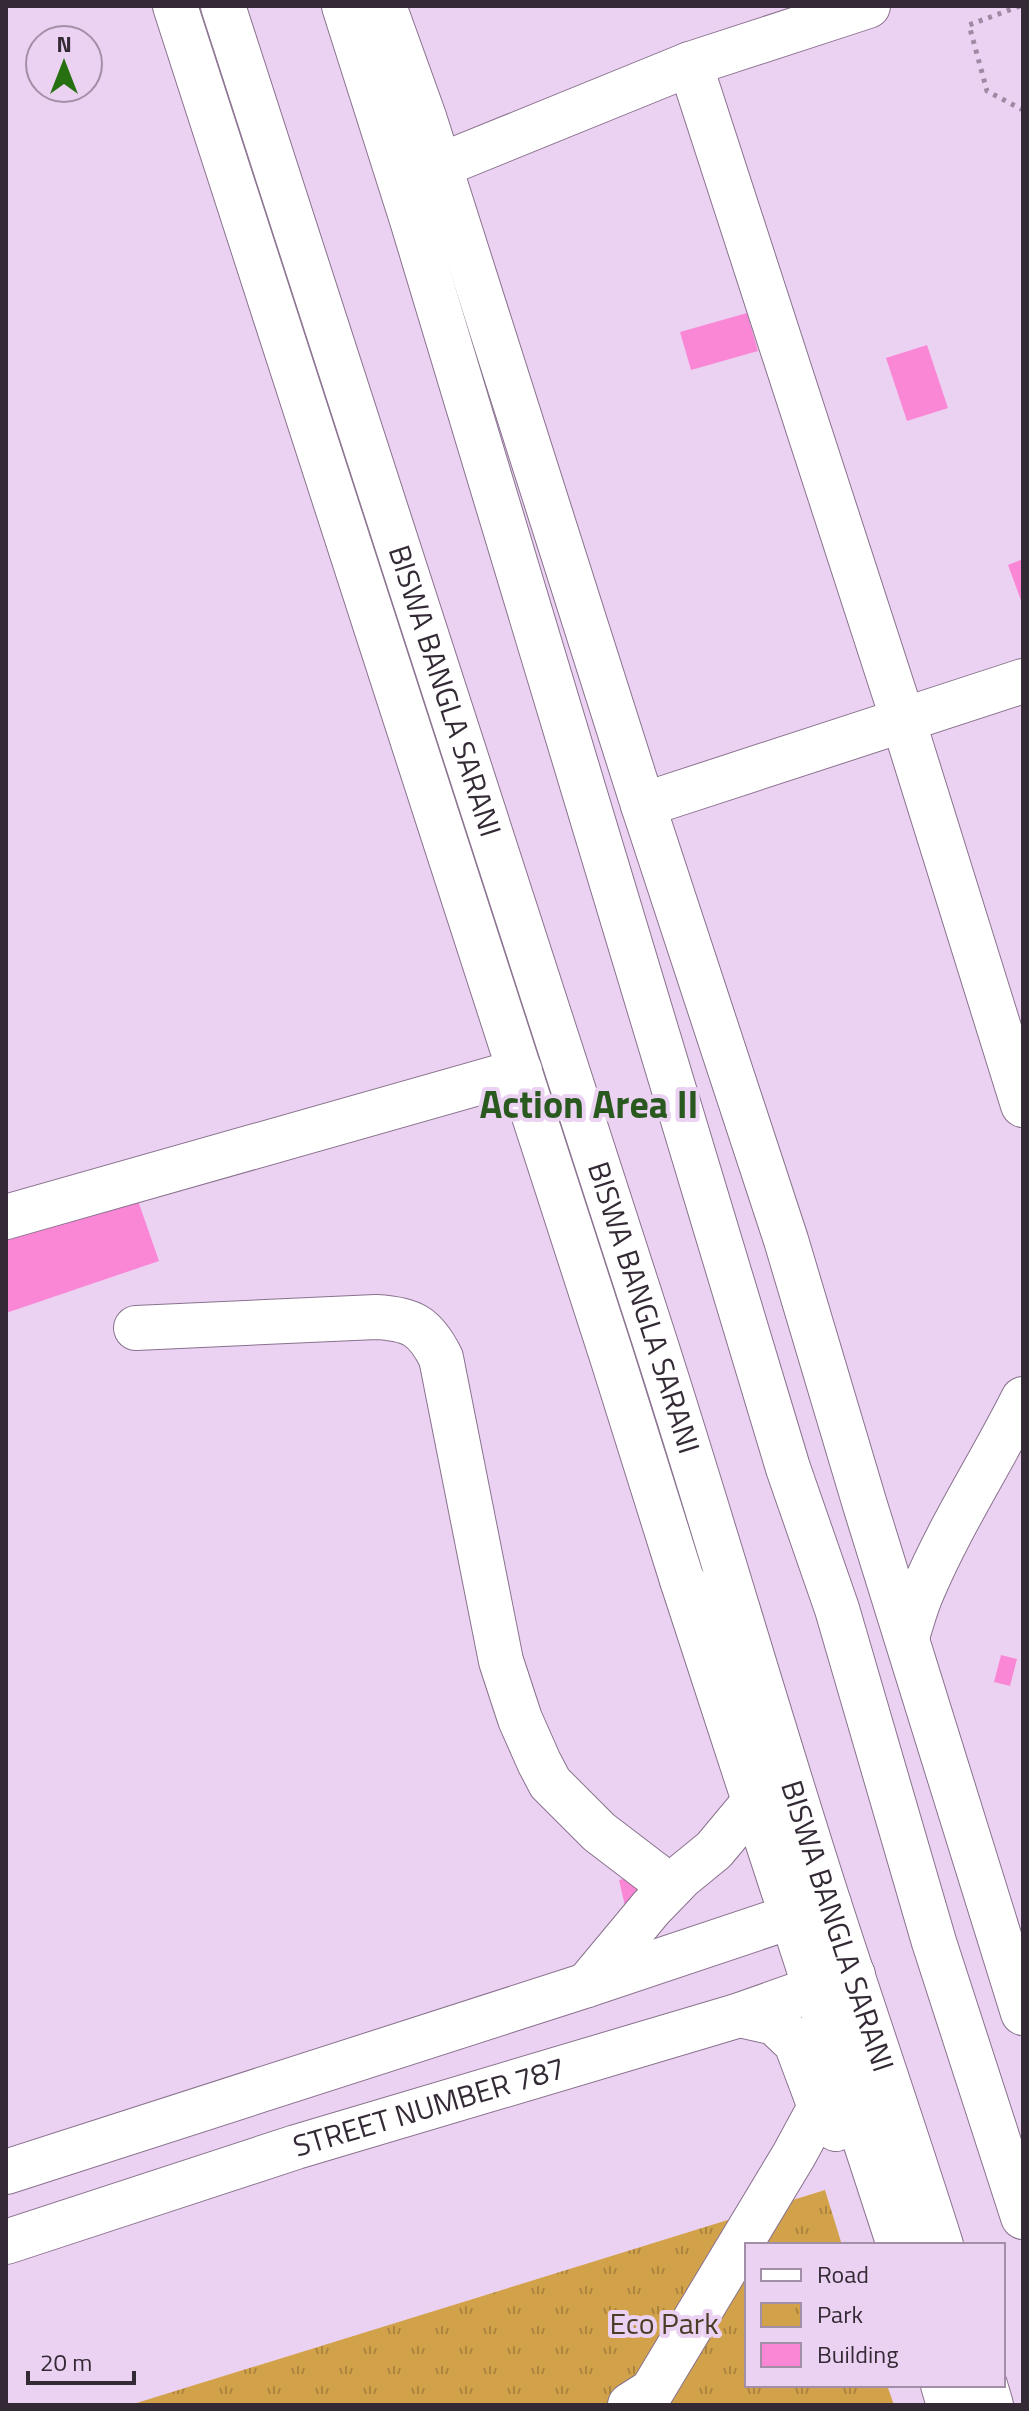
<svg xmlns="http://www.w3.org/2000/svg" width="1029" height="2411" viewBox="0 0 1029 2411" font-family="'Titillium Web',sans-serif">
<defs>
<pattern id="park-tufts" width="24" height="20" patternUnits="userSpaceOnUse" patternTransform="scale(2)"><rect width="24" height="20" fill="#d2a24a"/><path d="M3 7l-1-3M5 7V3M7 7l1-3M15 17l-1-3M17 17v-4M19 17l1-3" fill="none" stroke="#ab843e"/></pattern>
</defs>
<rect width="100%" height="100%" fill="#ecd2f2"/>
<polygon fill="url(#park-tufts)" points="825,2190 842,2245 747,2245 747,2385 887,2385 894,2405 130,2405"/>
<g fill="#f987d5">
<polygon points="747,313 758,351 691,370 680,332"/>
<polygon points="927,345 948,408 907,421 886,358"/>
<polygon points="1023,559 1023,606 1008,565"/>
<polygon points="135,1192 159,1261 6,1313 6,1237"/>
<polygon points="1001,1655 1017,1659 1010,1686 994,1682"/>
<polygon points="650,1873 656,1900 625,1906 619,1880"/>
</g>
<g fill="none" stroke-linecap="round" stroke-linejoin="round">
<defs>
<g id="minor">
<polyline points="175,6 612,1357 682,1580 695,1598 738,1611"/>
<polyline points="384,6 424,117 643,805 786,1240 865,1505 1023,2013"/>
<polyline points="690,64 903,720 1023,1105"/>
<polyline points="439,166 690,64 868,6"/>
<polyline points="643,805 1023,681"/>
<polyline points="6,1217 520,1071"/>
<path d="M136 1328 376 1317C412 1319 425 1326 441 1358L501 1661 520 1719 539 1762 550 1783 599 1832 671 1887"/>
<polyline points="682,1580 899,2245"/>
<path d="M907 1637C912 1622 916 1605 923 1590 951 1524 991 1463 1023 1399"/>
<polyline points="587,1985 651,1908 681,1877 714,1850 754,1802"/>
<polyline points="740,2015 775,2023 796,2043 820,2107 836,2129"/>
<polyline points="6,2172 587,1985 829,1904"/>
<path id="s1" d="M6 2242 296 2147 740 2015 853 1975"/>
<polyline points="943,2385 949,2405"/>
<polyline points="630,2405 652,2391 794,2155 820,2107"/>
</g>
<g id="major">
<path id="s2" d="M223 6 655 1342C715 1529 769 1718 829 1904 866 2018 905 2131 941 2245"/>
<polyline points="344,6 412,220 788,1468 837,1609 934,1942 1023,2217"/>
<polyline points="985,2385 991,2405"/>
</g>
</defs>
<use href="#minor" stroke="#89728e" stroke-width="46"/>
<use href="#major" stroke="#89728e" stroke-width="46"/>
<polyline stroke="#9e8ba3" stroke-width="5" stroke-dasharray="4 6" stroke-linecap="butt" points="1020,6 969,25 987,91 1023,110"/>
<use href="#minor" stroke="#fff" stroke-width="44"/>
<use href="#major" stroke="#fff" stroke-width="44"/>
</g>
<g text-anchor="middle" stroke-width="8" stroke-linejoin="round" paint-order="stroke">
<g font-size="30" fill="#342a36" stroke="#ecd2f2">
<text dy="10" stroke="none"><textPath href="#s2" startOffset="720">BISWA BANGLA SARANI</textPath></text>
<text dy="10" stroke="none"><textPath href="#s2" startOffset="1368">BISWA BANGLA SARANI</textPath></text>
<text dy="10" stroke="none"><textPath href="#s2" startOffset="2016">BISWA BANGLA SARANI</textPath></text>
<text dy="10" stroke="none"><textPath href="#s1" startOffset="444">STREET NUMBER 787</textPath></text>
</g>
<g font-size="30" fill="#4a3d27" stroke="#ecd2f2">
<text x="664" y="2334">Eco Park</text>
</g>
<g font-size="38" font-weight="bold" fill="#2a5920" stroke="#ecd2f2">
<text x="589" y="1118">Action Area II</text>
</g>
</g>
<rect width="1029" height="2411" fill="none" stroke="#342a36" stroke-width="16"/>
<rect x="745" y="2243" width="260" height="144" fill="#ecd2f2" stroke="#a28fa7" stroke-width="2"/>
<rect x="761" y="2269" width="40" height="12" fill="#ffffff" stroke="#a28fa7" stroke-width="2"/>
<text x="817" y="2283" font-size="24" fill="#342a36">Road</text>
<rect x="761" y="2303" width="40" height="24" fill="url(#park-tufts)" stroke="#a28fa7" stroke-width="2"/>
<text x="817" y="2323" font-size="24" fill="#342a36">Park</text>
<rect x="761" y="2343" width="40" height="24" fill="#f987d5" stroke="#a28fa7" stroke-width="2"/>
<text x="817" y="2363" font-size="24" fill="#342a36">Building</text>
<g transform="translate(64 64)"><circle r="38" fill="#ecd2f2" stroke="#a28fa7" stroke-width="2"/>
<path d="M0-6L14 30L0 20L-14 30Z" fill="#267012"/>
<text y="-12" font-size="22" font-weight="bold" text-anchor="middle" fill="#342a36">N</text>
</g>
<path d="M28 2371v12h106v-12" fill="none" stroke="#342a36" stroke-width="4"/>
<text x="40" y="2371" font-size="24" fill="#342a36" stroke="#ecd2f2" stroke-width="6" paint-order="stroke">20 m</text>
</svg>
